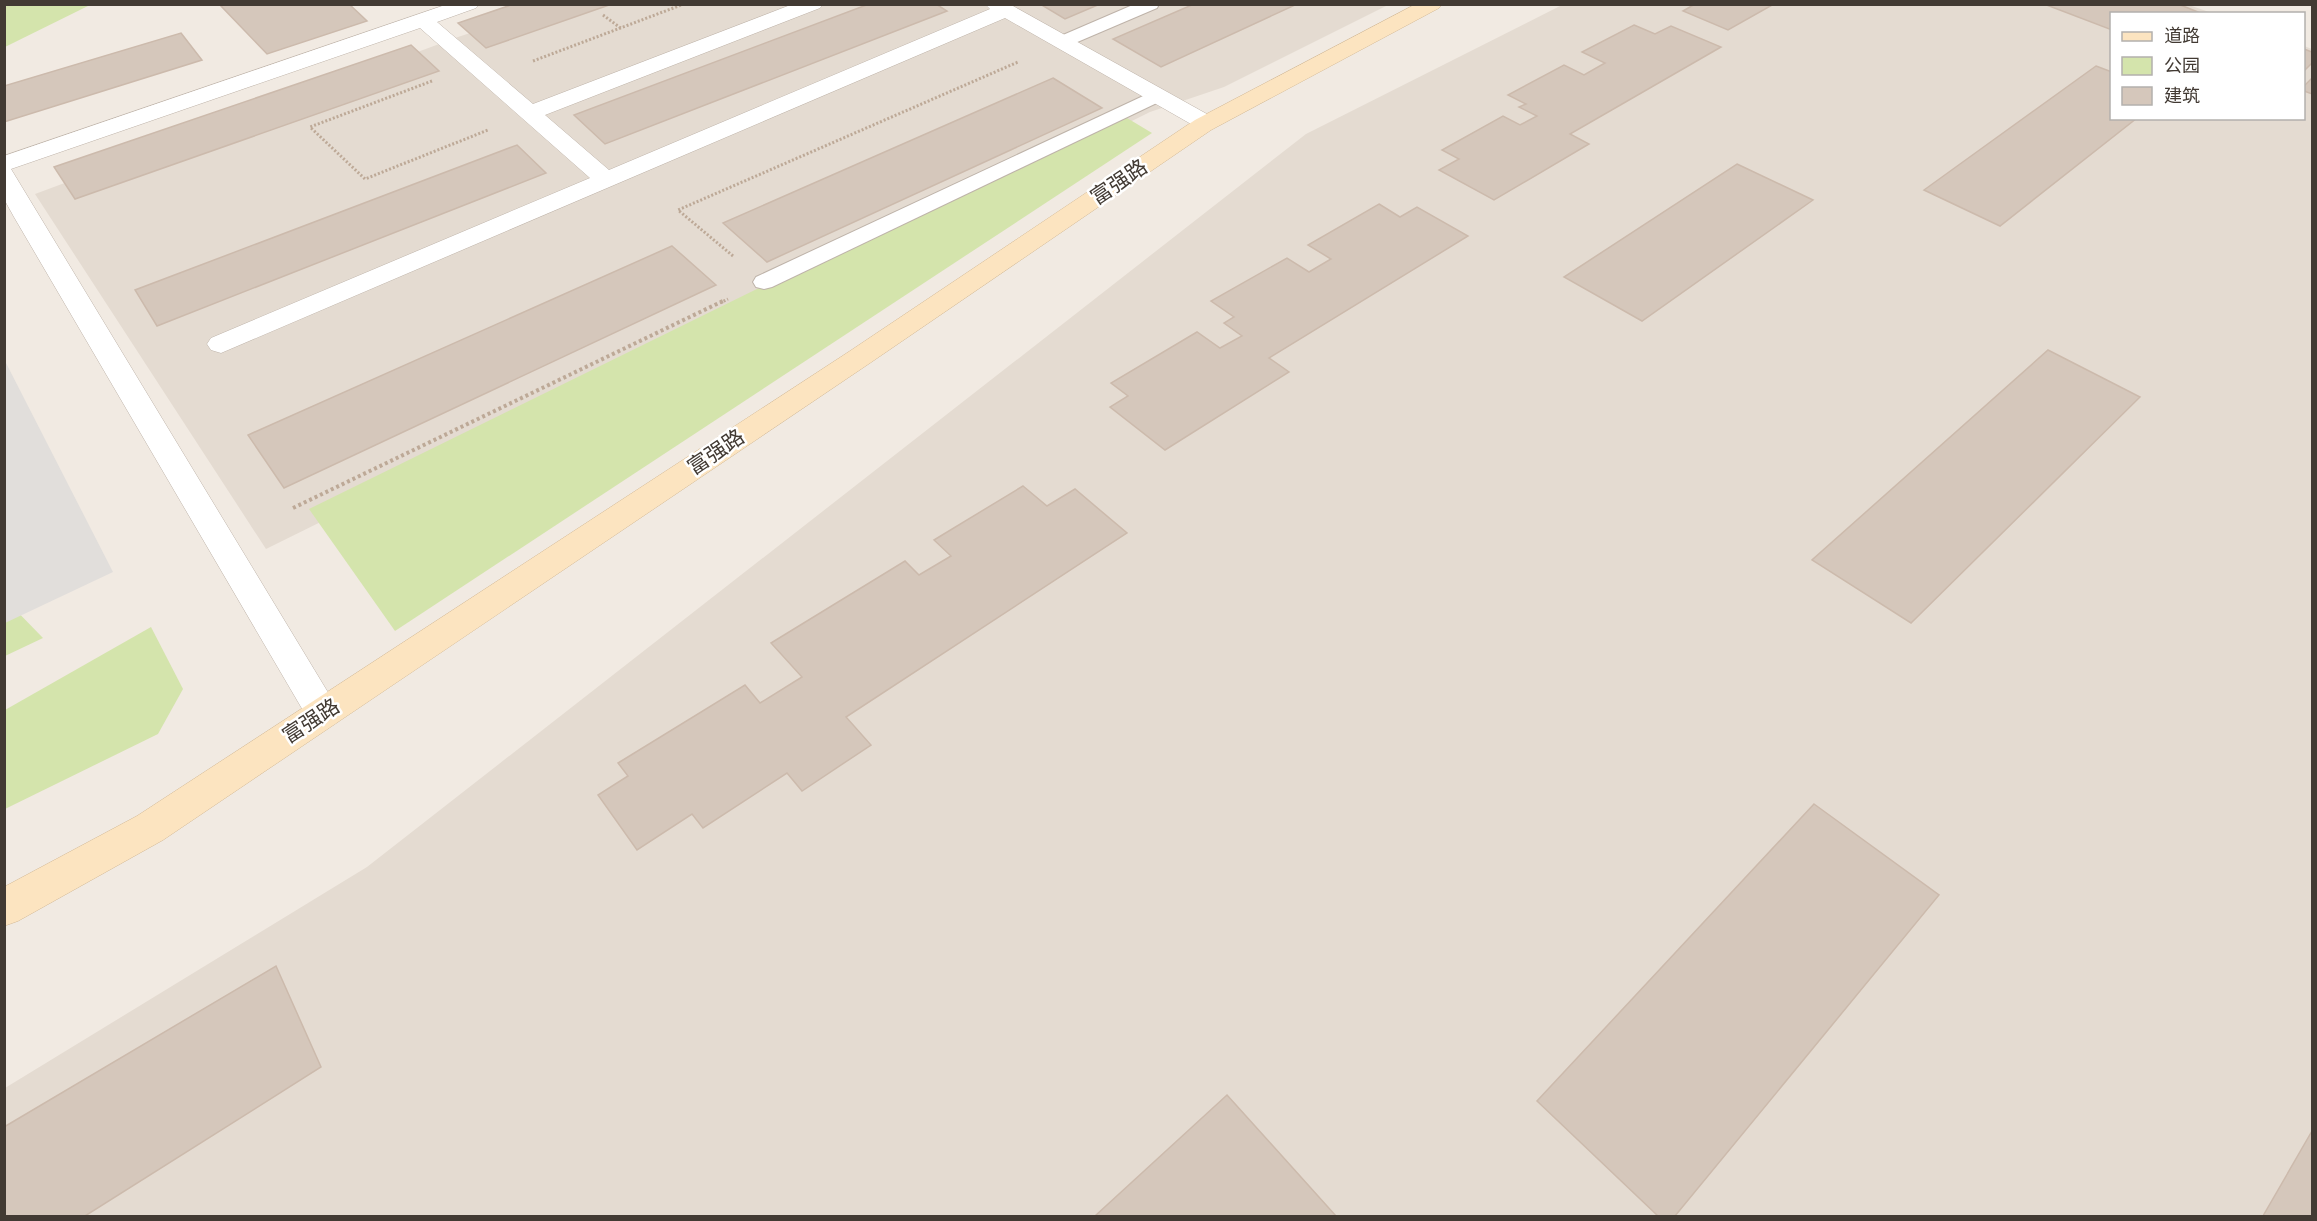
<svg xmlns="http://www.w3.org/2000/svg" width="2317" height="1221" viewBox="0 0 2317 1221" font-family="'Fira Sans Condensed','Noto Sans SC',sans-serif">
<rect width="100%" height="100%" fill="#f1eae2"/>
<g fill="#e4dbd1">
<polygon points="2186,4 2212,13 2112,14 2112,118 2304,118 2304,46 2312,49 2312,1216 5,1216 5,1088 367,867 1306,134 1562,5"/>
<polygon points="554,5 1388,5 1224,87 1150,112 266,549 35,194 458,37"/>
</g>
<g fill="#d4e4ac">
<polygon points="5,4 90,4 90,5 5,47"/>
<polygon points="1117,112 1152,133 395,631 309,509"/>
<polygon points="4,598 43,638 5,656 4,656"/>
<polygon points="151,627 183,689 158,734 5,809 5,710"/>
</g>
<polygon fill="#e1dedb" points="5,361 113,572 5,623 4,623"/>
<g fill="#d5c7bb" stroke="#ccbaac" stroke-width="1.5">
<polygon points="227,4 349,4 367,21 267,54 221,6"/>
<polygon points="514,4 612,4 486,48 458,23"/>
<polygon points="869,4 936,4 947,11 605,144 574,115"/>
<polygon points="1040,4 1100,4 1065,19"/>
<polygon points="1194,4 1297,4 1161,67 1113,39"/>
<polygon points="1695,4 1774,4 1728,30 1683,11"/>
<polygon points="2044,4 2178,4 2203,14 2112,14 2112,30"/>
<polygon points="1634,25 1655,34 1671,26 1721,47 1570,134 1589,144 1494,200 1439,170 1459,159 1442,150 1503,116 1520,125 1537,116 1519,107 1526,104 1508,95 1564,65 1584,75 1605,63 1582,52"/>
<polygon points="181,33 202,60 4,122 4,86"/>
<polygon points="411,45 439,71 75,199 54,167"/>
<polygon points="2304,49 2312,52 2312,63 2304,71"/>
<polygon points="2096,66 2112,72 2112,118 2137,118 2000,226 1924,190"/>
<polygon points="1053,78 1102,108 767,262 723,223"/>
<polygon points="2312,78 2312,94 2304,91 2304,86"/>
<polygon points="517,145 546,173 157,326 135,290"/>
<polygon points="1737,164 1813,200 1642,321 1564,277"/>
<polygon points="1379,204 1400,217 1417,207 1468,236 1269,358 1289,372 1165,450 1110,407 1128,396 1111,383 1197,332 1220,348 1242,336 1224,323 1234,317 1211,301 1287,258 1309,272 1331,259 1308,245"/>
<polygon points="672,246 716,285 284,488 248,435"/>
<polygon points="2048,350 2140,397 1911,623 1812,560"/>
<polygon points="1023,486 1047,506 1075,489 1127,533 846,717 871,745 802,791 787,773 703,828 692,814 637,850 598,795 628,776 618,763 745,685 760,703 802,677 771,643 905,561 919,575 951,556 934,540"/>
<polygon points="1814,804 1939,895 1675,1216 1658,1216 1537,1101"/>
<polygon points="276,966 321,1067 85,1216 4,1216 4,1127"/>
<polygon points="1227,1095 1336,1216 1095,1216"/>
<polygon points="2312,1131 2312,1216 2263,1216"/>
</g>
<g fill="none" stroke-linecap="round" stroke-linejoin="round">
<defs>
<g id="lane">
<polygon points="1135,4 1159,4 1157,8 1068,46 1056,46 1053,42 1056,38"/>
<polygon points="1156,90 1163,92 1166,96 1163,100 772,287 764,289 756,287 753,282 756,277"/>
</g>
<polygon id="street" points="448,4 479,4 476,8 437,22 533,104 793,4 823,4 820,8 545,115 609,170 990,9 985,4 1013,6 1214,118 1217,123 1214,128 1206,130 1198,128 1005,18 221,353 211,350 207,344 211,338 590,178 420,28 11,169 335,704 341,714 335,724 323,729 311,724 14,217 4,199 4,156"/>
<polygon id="secondary" points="1416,4 1442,4 1439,8 1211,130 870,363 163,840 18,921 4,926 4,887 137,816 850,351 1195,120"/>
</defs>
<use href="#lane" stroke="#beb3a9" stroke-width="2"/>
<use href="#street" stroke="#beb3a9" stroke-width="1"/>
<use href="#secondary" stroke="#d3b995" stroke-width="1"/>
<g stroke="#bda997" stroke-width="3" stroke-dasharray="2 2" stroke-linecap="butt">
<polyline points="603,15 622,29"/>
<polyline points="533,61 684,4"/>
<polyline points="432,81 310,127 365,179 488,130"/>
<polyline points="733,256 678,210 1018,62"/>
<polyline points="720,303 728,299"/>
</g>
<polyline stroke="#bda997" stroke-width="4" stroke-dasharray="3 3" stroke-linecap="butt" points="293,508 723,301"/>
<use href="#lane" fill="#fff" fill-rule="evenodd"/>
<use href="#street" fill="#fff" fill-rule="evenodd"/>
<use href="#secondary" fill="#fce4c0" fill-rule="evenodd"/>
</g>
<g text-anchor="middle" stroke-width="5" stroke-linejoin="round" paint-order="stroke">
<g font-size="21" fill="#423a33" stroke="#fff">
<text transform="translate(1119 182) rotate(-34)" y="7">富强路</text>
<text transform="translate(716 452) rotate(-34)" y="7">富强路</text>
<text transform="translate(311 721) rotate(-33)" y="7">富强路</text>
</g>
</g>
<rect width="2317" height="1221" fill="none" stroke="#423a33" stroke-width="12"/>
<rect x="2110" y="12" width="195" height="108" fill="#ffffff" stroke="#b3b0ad" stroke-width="1.5"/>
<rect x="2122" y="32" width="30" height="9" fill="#fce4c0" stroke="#b3b0ad" stroke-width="1.5"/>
<text x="2164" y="42" font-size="18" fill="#423a33">道路</text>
<rect x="2122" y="57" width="30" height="18" fill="#d4e4ac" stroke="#b3b0ad" stroke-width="1.5"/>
<text x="2164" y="72" font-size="18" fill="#423a33">公园</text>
<rect x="2122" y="87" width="30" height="18" fill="#d5c7bb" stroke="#b3b0ad" stroke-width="1.5"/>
<text x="2164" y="102" font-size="18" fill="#423a33">建筑</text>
</svg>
